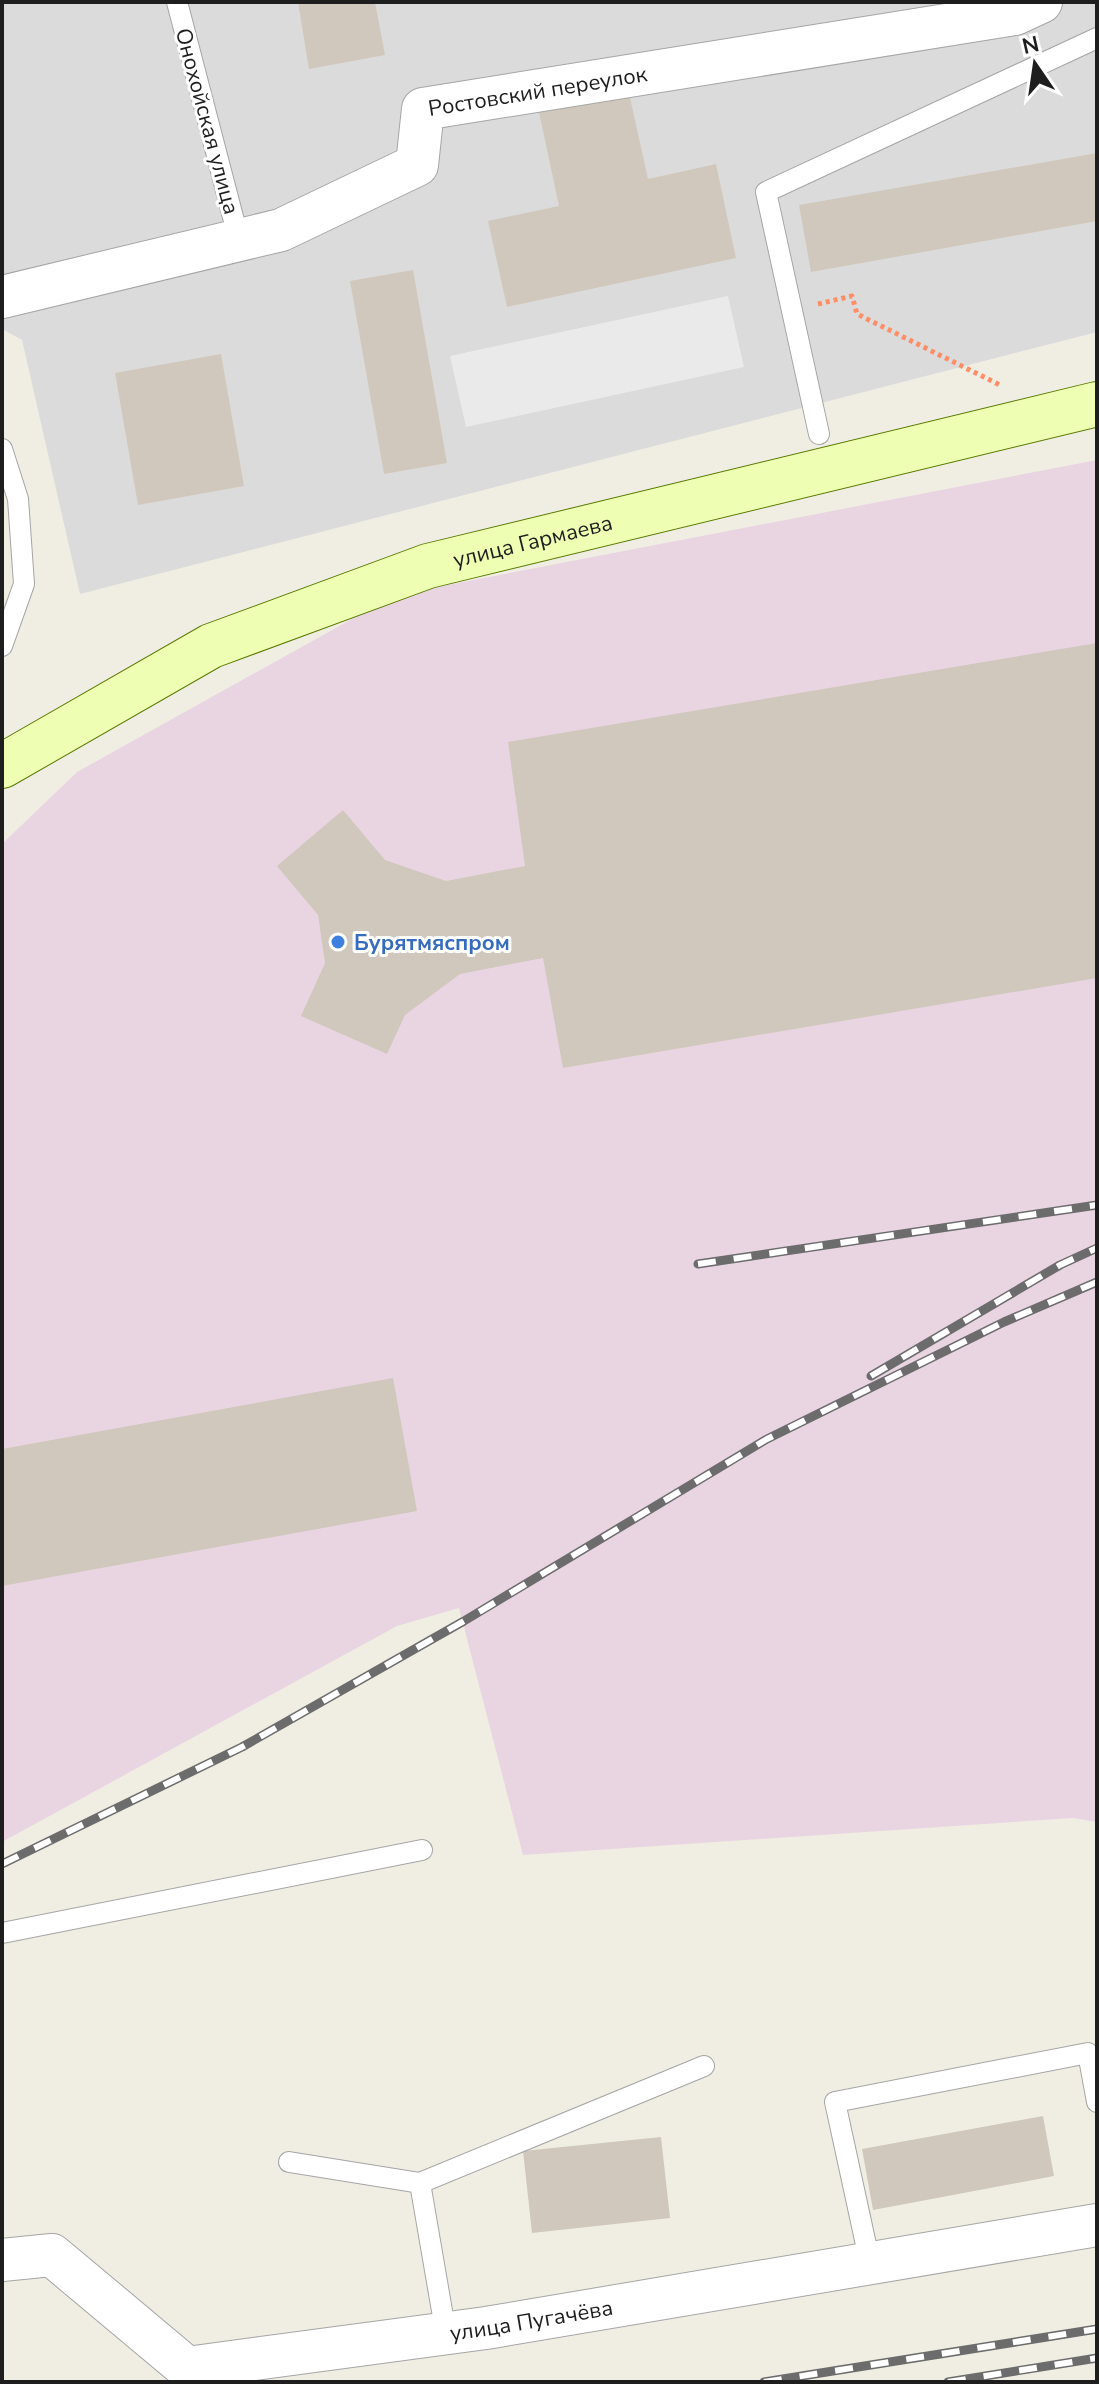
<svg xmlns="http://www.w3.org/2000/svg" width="1099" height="2384" viewBox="0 0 1099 2384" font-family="'Nunito Sans',sans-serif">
<rect width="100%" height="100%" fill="#f0eee3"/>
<polygon fill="#dcdbdb" points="2,2 1097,2 1097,332 80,594 22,340 2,329"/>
<polygon fill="#e9d5e2" points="1097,460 1097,1822 1073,1818 523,1855 459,1608 397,1626 2,1842 2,844 77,772 395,595"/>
<polygon fill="#eaeaea" points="728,296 744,367 466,427 450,356"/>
<g fill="#d0c8bc">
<polygon points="298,2 375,2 385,55 309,69"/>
<polygon points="629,93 648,179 716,164 736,258 507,307 488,221 559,206 539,112"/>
<polygon points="1097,153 1097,221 811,272 799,205"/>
<polygon points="413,270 447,463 384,474 350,281"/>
<polygon points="221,354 244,486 138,505 115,373"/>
<polygon points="1097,643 1097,978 563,1068 543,958 460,974 405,1015 387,1054 301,1016 325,963 318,915 277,866 343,810 385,860 446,881 525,866 508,742"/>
<polygon points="393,1378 417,1511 2,1586 2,1449"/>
<polygon points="1043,2116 1054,2176 873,2210 862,2149"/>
<polygon points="661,2137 670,2218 532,2233 523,2151"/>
</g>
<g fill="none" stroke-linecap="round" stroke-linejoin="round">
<defs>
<g id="lane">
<polyline points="177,2 239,240"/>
<polyline points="819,434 766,192 1097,38"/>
<polyline points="2,449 18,499 24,584 2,646"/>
<polyline points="2,1933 422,1850"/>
<polyline points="289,2162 420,2183"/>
<polyline points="870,2263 835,2102 1088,2053 1097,2102"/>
<polyline points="446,2334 420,2183 704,2066"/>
</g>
<g id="street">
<path id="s1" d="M2 297 281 230 417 165 423 109 1015 14 1041 2"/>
<path id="s2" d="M2 2260 52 2255 187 2368 486 2328 1097 2225"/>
</g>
<g id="secondary">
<path id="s3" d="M2 766 211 646 428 566 1097 404"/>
</g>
</defs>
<use href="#lane" stroke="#a5a5a5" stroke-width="22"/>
<use href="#street" stroke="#a5a5a5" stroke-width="44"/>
<use href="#secondary" stroke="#597a00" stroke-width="46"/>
<polyline stroke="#ff8d65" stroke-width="5" stroke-dasharray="4 4" stroke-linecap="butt" points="818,304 852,296 857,314 1000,385"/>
<use href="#lane" stroke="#fff" stroke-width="20"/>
<use href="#street" stroke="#fff" stroke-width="42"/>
<use href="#secondary" stroke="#eefeb3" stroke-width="44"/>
<defs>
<g id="rail">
<polyline points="698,1264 1097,1205"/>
<polyline points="871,1376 1060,1265 1097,1248"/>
<polyline points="2,1864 242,1747 464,1621 767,1439 1004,1322 1097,1282"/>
<polyline points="764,2382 1097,2329"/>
<polyline points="948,2382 1097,2358"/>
</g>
</defs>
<use href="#rail" stroke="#6c6c6c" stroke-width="9"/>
<use href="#rail" stroke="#fff" stroke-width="6" stroke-dasharray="18" stroke-linecap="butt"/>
</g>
<circle fill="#3f7fe0" stroke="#fff" stroke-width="3" cx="338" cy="942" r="8"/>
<g text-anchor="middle" stroke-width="6" stroke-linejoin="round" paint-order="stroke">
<g font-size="22" fill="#1e1e1e" stroke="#fff">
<text dy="8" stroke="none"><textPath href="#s1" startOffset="610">Ростовский переулок</textPath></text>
<text transform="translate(208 121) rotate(75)" y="8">Онохойская улица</text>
<text dy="8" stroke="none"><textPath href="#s3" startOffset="580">улица Гармаева</textPath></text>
<text dy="8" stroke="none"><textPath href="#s2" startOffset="574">улица Пугачёва</textPath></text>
</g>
<g font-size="22" font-weight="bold" fill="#366cbe" stroke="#fff" text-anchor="start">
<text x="354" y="950">Бурятмяспром</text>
</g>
</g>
<rect width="1099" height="2384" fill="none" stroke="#1e1e1e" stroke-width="8"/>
<g transform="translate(1035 64) rotate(347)" stroke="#ffffff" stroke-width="6" paint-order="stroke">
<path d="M0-6L14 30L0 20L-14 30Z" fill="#1e1e1e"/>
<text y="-12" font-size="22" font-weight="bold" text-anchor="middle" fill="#1e1e1e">N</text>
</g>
</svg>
